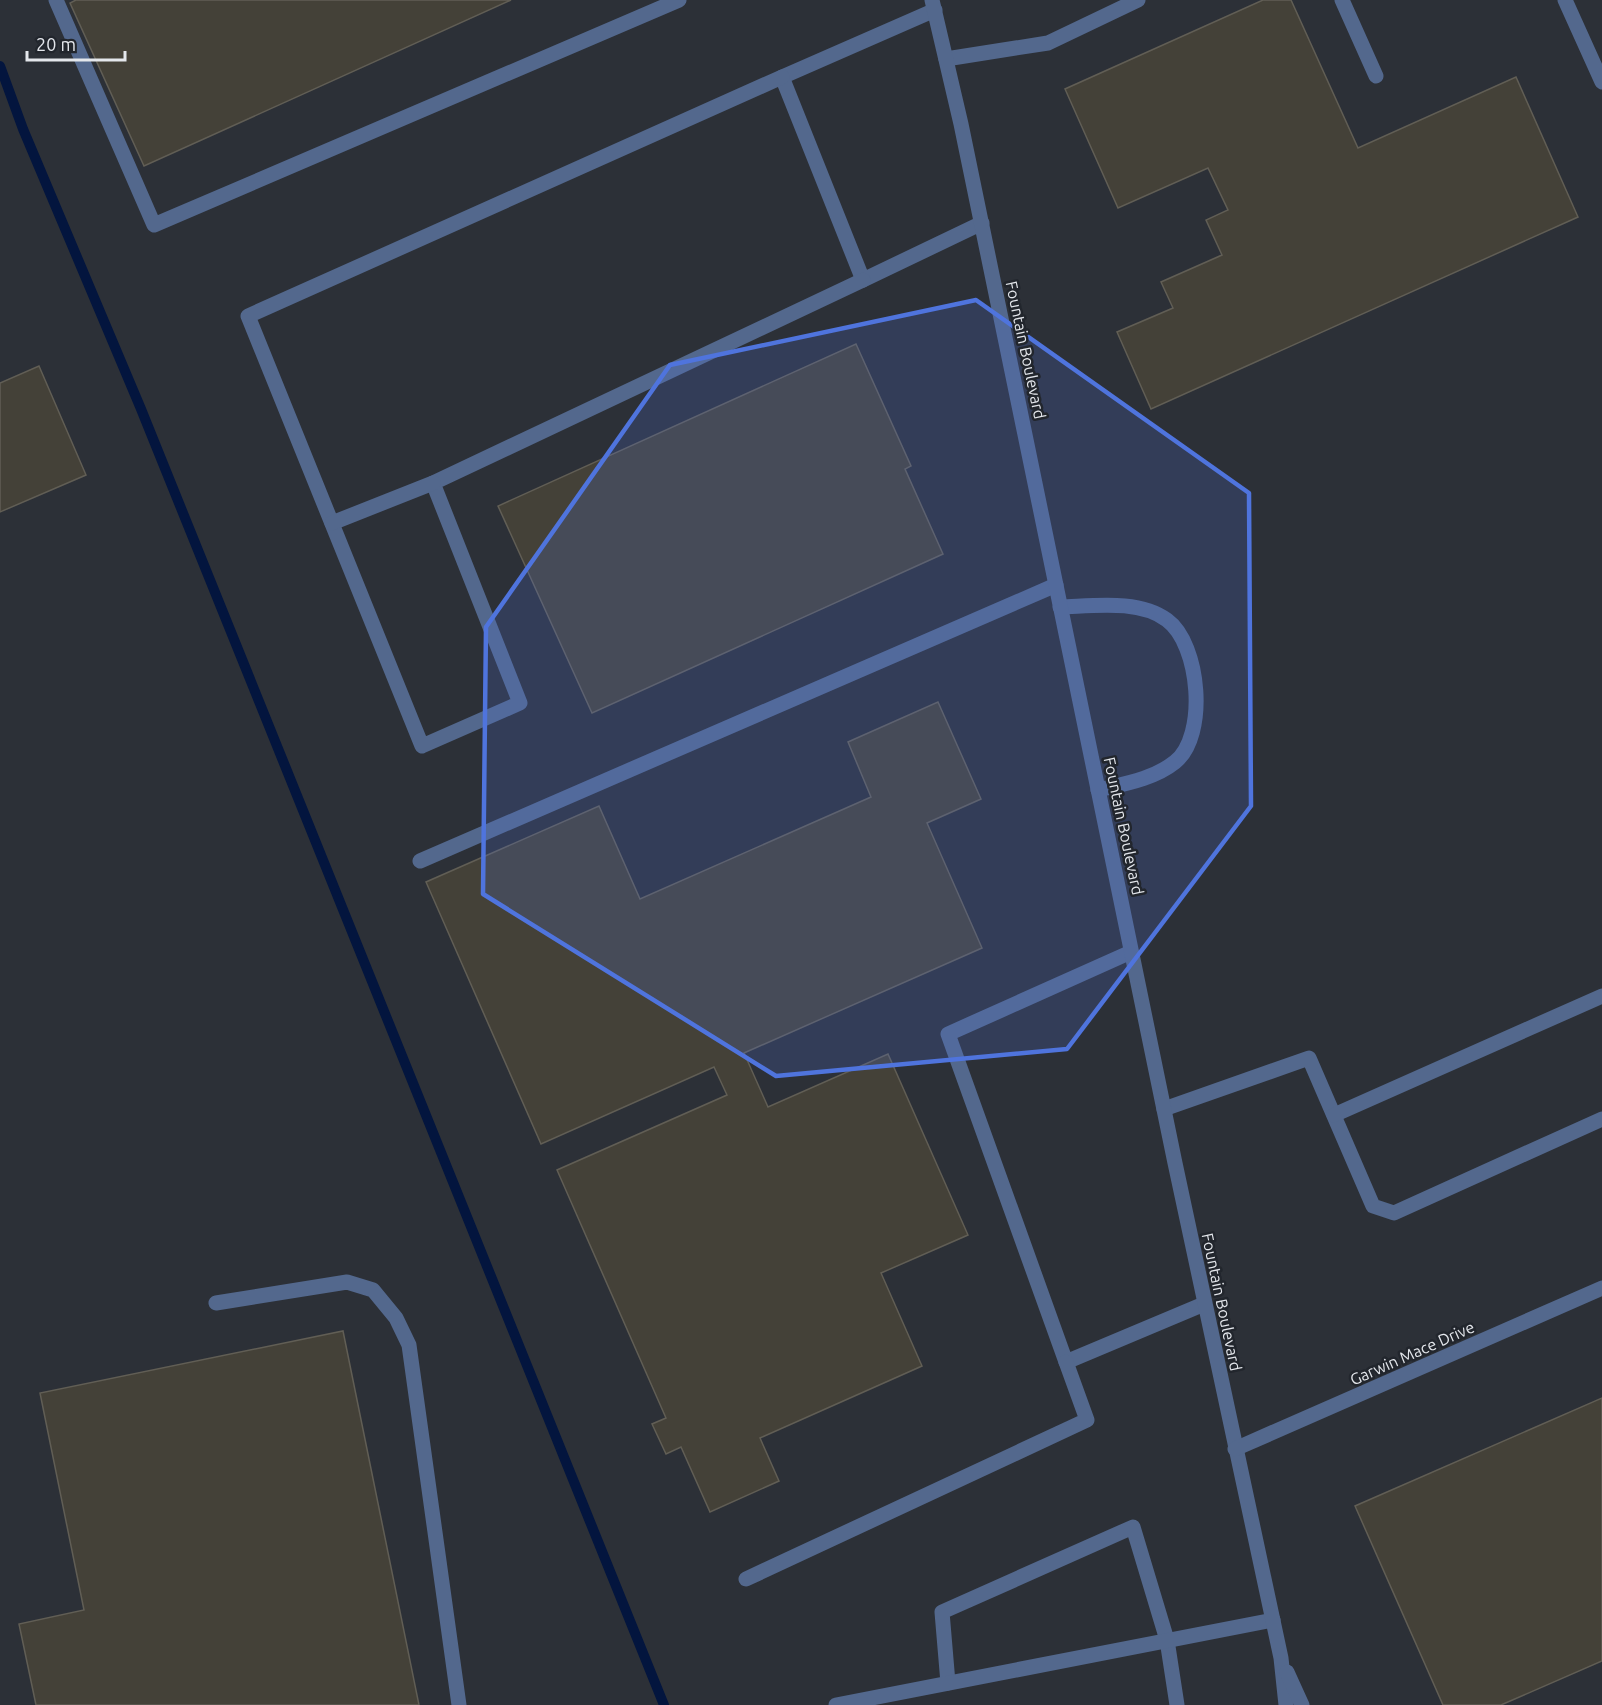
<svg xmlns="http://www.w3.org/2000/svg" width="1602" height="1705" viewBox="0 0 1602 1705" font-family="Ubuntu,sans-serif">
<rect width="100%" height="100%" fill="#2c3037"/>
<g fill="none" stroke-linecap="round" stroke-linejoin="round">
<polyline stroke="#03153e" stroke-width="10" points="0,66 23,129 141,409 664,1705"/>
</g>
<g fill="#444138" stroke="#615e55" stroke-width="1.5">
<polygon points="76,0 511,0 144,166 70,3"/>
<polygon points="1263,0 1291,0 1358,148 1516,77 1578,217 1151,409 1117,332 1173,308 1161,282 1222,255 1206,220 1228,210 1208,168 1118,208 1065,89"/>
<polygon points="856,344 911,466 905,469 943,554 592,713 498,506"/>
<polygon points="39,366 86,475 0,512 0,383"/>
<polygon points="938,702 981,799 927,823 982,948 744,1053 768,1107 888,1054 968,1235 881,1273 922,1366 760,1438 779,1481 710,1512 681,1447 666,1454 652,1424 666,1418 557,1170 727,1095 714,1067 541,1144 426,882 599,806 640,899 871,797 848,742"/>
<polygon points="343,1331 419,1705 36,1705 19,1624 84,1610 40,1393"/>
<polygon points="1602,1398 1602,1661 1501,1705 1443,1705 1355,1506"/>
</g>
<g fill="none" stroke-linecap="round" stroke-linejoin="round">
<g stroke="#53688d" stroke-width="15">
<polyline points="56,0 154,225 679,0"/>
<polyline points="1342,0 1376,76"/>
<polyline points="1565,0 1602,82"/>
<polyline points="935,10 782,77 863,280 982,223"/>
<polyline points="946,59 1048,43 1138,0"/>
<polyline points="782,77 248,316 422,746 520,703 433,483 863,280"/>
<polyline points="332,523 433,483"/>
<path d="M1060 607C1093 606 1139 599 1167 620 1200 644 1208 736 1175 762 1154 779 1123 784 1098 790"/>
<polyline points="420,861 1056,585"/>
<polyline points="1131,952 948,1034 1066,1362 1204,1304"/>
<polyline points="1164,1109 1309,1058 1373,1206 1394,1213 1602,1119"/>
<polyline points="1334,1115 1602,996"/>
<polyline points="216,1303 347,1282 373,1290 396,1318 409,1345 459,1705"/>
<polyline points="746,1579 1087,1420 1066,1362"/>
<polyline points="948,1683 942,1612 1133,1527 1167,1640 1177,1705"/>
<polyline points="836,1705 1273,1620"/>
</g>
<g stroke="#53688d" stroke-width="15">
<polyline points="932,0 961,124 1175,1163 1281,1658 1286,1705"/>
<polyline points="1235,1449 1602,1288"/>
<polyline points="1287,1672 1302,1705"/>
</g>
</g>
<path fill="#4f74dd" fill-opacity="0.2" stroke="#4f74dd" stroke-width="4.5" stroke-linejoin="round" d="M976 300 1249 493 1251 806 1067 1049 776 1076 483 894 486 627 670 365Z"/>
<g text-anchor="middle" stroke-width="5" stroke-linejoin="round" paint-order="stroke">
<g font-size="16" fill="#e4e7ec" stroke="#22262d">
<text transform="translate(1026 350) rotate(78)" y="6">Fountain Boulevard</text>
<text transform="translate(1124 826) rotate(78)" y="6">Fountain Boulevard</text>
<text transform="translate(1222 1302) rotate(78)" y="6">Fountain Boulevard</text>
<text transform="translate(1412 1353) rotate(-24)" y="6">Garwin Mace Drive</text>
</g>
</g>
<path d="M27 51v9h98v-9" fill="none" stroke="#e4e7ec" stroke-width="3"/>
<text x="36" y="51" font-size="18" fill="#e4e7ec" stroke="#22262d" stroke-width="4.5" paint-order="stroke">20 m</text>
</svg>
